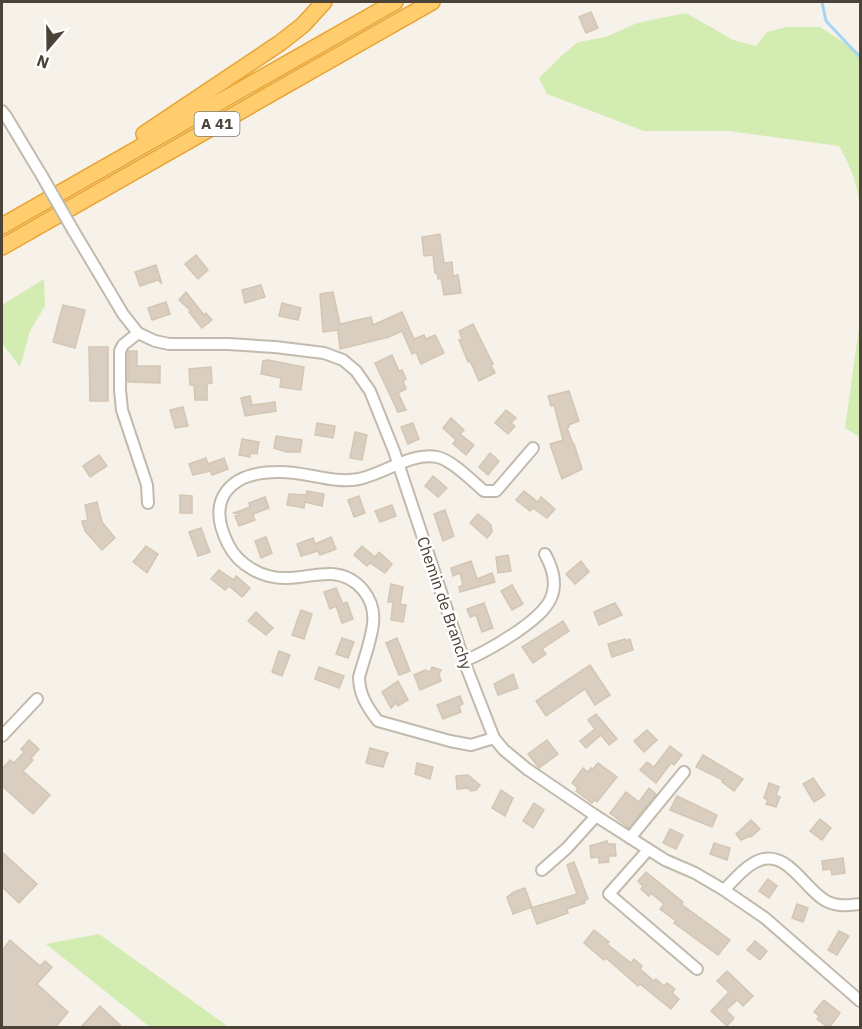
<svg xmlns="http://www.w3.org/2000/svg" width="862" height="1029" viewBox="0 0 862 1029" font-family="'IBM Plex Sans',sans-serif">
<rect width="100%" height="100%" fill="#f6f2ea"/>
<g fill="#d2ecb1">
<path d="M686 13 733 40 756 46 767 32 787 27H820L860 53V210C858 185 851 167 839 146L729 131H644L547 94 539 78 559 58 578 42 606 37 637 23Z"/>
<polygon points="44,279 45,306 30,331 20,367 2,343 2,305"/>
<polygon points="860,321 860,437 845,428"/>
<polygon points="99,934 226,1025 225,1027 150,1027 46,944"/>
</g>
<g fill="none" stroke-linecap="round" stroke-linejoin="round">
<polyline stroke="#a4d5f5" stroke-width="3" points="822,2 826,21 860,57"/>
</g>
<g fill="#d9cebf" stroke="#d4c6b2" stroke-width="1.5">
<polygon points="591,12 598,28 586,33 579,17"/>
<polygon points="440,234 444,263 452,262 453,276 458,275 461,293 444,295 441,278 438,279 437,273 435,273 433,255 424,256 422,237"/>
<polygon points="196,255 208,270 198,279 185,264"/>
<polygon points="156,265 162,284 158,280 140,286 135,272"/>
<polygon points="261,285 265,297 245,303 242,290"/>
<polygon points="186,292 204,315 206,313 212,320 202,328 189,312 191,311 179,300"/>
<polygon points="333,292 340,324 371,317 373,325 402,312 414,339 424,335 426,339 435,335 444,353 421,364 416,352 412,354 402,331 389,337 340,349 338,330 323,332 320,294"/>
<polygon points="166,302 170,314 152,320 148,308"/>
<polygon points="282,303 301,308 298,320 279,316"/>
<polygon points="63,305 85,310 75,348 53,342"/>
<polygon points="473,324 493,364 491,365 495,373 479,381 470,361 468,362 459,340 462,339 459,331"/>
<polygon points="89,347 108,347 108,401 90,401"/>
<polygon points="128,351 137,351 137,366 160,366 160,383 128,382"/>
<polygon points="392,355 399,371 402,370 406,379 403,381 406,389 398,393 406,410 398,412 375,363"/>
<polygon points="268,360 304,367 301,390 280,387 281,378 261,374 263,361"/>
<polygon points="211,367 212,383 207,384 207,400 195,400 194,385 190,385 189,369"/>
<polygon points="569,391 579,421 568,425 569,427 567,428 573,444 574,444 582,469 562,479 550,444 563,440 554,405 551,406 548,396"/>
<polygon points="250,396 252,405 275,402 276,411 245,416 241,398"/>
<polygon points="183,407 188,426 175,428 170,410"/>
<polygon points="506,410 516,418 511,423 515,426 508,434 495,423"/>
<polygon points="451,418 464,430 460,434 474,445 466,455 453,444 456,440 443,428"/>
<polygon points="317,423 335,426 333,438 315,435"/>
<polygon points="413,423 419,439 408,444 401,427"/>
<polygon points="355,432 367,435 362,460 350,458"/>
<polygon points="276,436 302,440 300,452 286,452 274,448"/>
<polygon points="242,439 259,442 257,454 250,453 250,457 239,455"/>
<polygon points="490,453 499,461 488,475 479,467"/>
<polygon points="99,455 107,466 90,477 83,466"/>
<polygon points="206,458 208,464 224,458 228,469 212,475 210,471 193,475 189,464"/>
<polygon points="433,476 447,488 438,497 425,486"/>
<polygon points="307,491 324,494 322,506 305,502 304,508 287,505 289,494 306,495"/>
<polygon points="524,491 538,502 541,497 555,509 547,518 533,508 530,511 516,500"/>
<polygon points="180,495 192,496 192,513 180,513"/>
<polygon points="359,496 365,513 354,517 348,500"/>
<polygon points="265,497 269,508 253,514 255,520 239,526 235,516 240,514 234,513 250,507 249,503"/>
<polygon points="97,502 102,522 115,538 102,550 85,531 82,521 88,520 85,505"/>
<polygon points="392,505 396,516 380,522 375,511"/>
<polygon points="445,510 454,536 443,541 434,514"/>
<polygon points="478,514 491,525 492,532 487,538 470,523"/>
<polygon points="201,528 210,552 198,556 189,532"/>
<polygon points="266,537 272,553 261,558 255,541"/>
<polygon points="331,537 336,549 320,555 318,551 301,556 297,544 313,538 315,544"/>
<polygon points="146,546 158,554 147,573 133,562"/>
<polygon points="362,546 375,557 379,552 392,564 385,573 370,563 367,566 354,555"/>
<polygon points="508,555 511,571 498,573 496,557"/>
<polygon points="471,561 477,579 492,573 495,582 460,592 459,587 463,585 460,573 453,576 451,568"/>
<polygon points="581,561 589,572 575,584 566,574"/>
<polygon points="219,570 234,580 236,576 250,588 242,597 229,586 225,590 211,579"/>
<polygon points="391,584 403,587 400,604 406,605 403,622 391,620 393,602 388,602"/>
<polygon points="512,585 523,604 512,610 501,591"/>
<polygon points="336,588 343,604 347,602 353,619 342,623 336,606 330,609 324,592"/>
<polygon points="484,603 493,628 482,632 476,615 470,617 467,609"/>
<polygon points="615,603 622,615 599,625 594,612"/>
<polygon points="301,610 312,614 304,639 292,635"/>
<polygon points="256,612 273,628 266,635 248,621"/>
<polygon points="563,621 569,631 542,649 546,654 533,663 522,647"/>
<polygon points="342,638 354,642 348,658 336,654"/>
<polygon points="397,638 410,671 399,675 386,643"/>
<polygon points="625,639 625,641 630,639 633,650 612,657 608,644"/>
<polygon points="279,651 290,655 282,676 272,672"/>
<polygon points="590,665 610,695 595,705 585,689 546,716 536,701"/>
<polygon points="319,667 344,676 339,688 315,679"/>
<polygon points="432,667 441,670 439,674 441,681 420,690 414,675 425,670 430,672"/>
<polygon points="513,674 518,688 498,695 494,684"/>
<polygon points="398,681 408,700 398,706 396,703 391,708 382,692"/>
<polygon points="460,696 463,704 459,706 461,712 443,719 437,705"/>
<polygon points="596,714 617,739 609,745 601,735 586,748 580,741 595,729 588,720"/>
<polygon points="647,730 657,740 644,752 634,741"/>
<polygon points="29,740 39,749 31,758 33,760 23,771 50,795 33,814 2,786 2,769 10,760 14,763 24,752 21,749"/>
<polygon points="547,740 558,754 539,768 528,754"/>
<polygon points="670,746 682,755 674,765 671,763 656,783 640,770 647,762 654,767"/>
<polygon points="370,748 388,753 383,767 366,763"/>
<polygon points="703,755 743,779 734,791 722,782 723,780 696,767"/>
<polygon points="417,763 433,767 430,779 415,774"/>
<polygon points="598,763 617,777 597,802 594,800 592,803 576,791 578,788 572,783 583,768 588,772 591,768 593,769"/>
<polygon points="468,775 480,785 476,790 471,791 468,788 457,789 456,776"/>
<polygon points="813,778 825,795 814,802 803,784"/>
<polygon points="769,783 779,787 776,795 780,797 776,807 766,804 768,800 764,798"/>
<polygon points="649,788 656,794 629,828 610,813 626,792 639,802"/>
<polygon points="501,790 513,798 505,816 492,808"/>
<polygon points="677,796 717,815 712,827 670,810"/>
<polygon points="534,803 544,810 533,828 523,821"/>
<polygon points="820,819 831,828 822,840 810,831"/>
<polygon points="751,820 760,829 751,837 750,836 741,840 736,834"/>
<polygon points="670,829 683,835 676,849 663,843"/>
<polygon points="607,841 608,844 615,844 616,856 608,856 609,862 599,863 599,857 591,858 590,846"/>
<polygon points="714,843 730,848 727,860 710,854"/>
<polygon points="2,852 37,884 19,903 2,887"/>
<polygon points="843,858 845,873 832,875 831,869 823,870 822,861"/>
<polygon points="574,862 588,899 584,901 585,903 567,909 568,913 537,924 531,908 577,894 567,865"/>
<polygon points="646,872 683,902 681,904 730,940 718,955 674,923 676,921 660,909 664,904 651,893 649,896 641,889 643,886 638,881"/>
<polygon points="768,879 777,886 769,898 759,891"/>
<polygon points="525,888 532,907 513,914 507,897 514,892"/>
<polygon points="797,904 808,908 803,922 792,918"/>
<polygon points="594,930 609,942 607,944 631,963 634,959 642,966 640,969 654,981 656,979 664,986 667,983 675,989 672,993 679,999 671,1009 640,984 638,986 606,958 604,960 584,943"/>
<polygon points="839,931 849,936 837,955 828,950"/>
<polygon points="10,940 40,966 45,961 52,967 37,984 68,1012 55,1028 2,1028 2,951"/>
<polygon points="755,941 767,951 760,960 747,950"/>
<polygon points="727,971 753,996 743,1006 737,1000 726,1010 734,1018 727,1026 711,1011 729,992 717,981"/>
<polygon points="824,1000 840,1013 829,1028 817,1019 819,1016 814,1012"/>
<polygon points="100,1006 123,1028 80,1028"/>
</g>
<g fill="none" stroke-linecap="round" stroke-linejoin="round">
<defs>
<g id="minor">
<polyline points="2,111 6,116 42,176"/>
<polyline points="73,230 123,314 138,333 155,341 169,344 228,344 275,347 324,353 343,360 356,371 370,391 394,451 464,661 494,738 504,750 527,769 596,816 665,860 695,873 724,890 765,918 860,1001"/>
<polyline points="138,333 123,345 120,351 120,390 122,410 147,485 148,503"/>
<path d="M464 661C484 653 500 643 518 631 548 610 566 592 545 554"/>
<polyline points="2,736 37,699"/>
<path d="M494 738 471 745 450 741 378 721C367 707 359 694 359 677 364 659 371 641 373 624 376 599 358 576 332 574 318 573 302 578 287 578 263 579 238 565 228 544 205 498 231 472 278 472 306 471 331 484 359 479 384 474 411 452 437 457 452 460 472 481 484 491H496L533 448"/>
<polyline points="630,838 684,772"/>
<polyline points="648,850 609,894 697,969"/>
<polyline points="542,870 567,848 596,816"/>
<path d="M724 890C734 880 746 865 760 860 789 850 806 892 828 902 839 907 850 905 860 904"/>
</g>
<g id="highway">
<polyline points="144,134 280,43 303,25 324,2"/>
<polyline points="2,226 395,2"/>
<polyline points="2,247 432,2"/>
</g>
</defs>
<use href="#minor" stroke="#c2baac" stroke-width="14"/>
<use href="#highway" stroke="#e8a433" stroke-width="18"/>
<use href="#minor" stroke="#fff" stroke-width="10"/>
<use href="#highway" stroke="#ffcd6d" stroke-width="15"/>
<defs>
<polyline id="minor-bridge" points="42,176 73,230"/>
</defs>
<use href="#minor-bridge" stroke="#c2baac" stroke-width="14" stroke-linecap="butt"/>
<use href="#minor-bridge" stroke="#fff" stroke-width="10"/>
</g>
<g text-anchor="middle" stroke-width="5" stroke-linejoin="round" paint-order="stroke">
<rect fill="#fff" stroke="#817b74" stroke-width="1.5" x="194.5" y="112" width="45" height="24" rx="4.5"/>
<g font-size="15" font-weight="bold" fill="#4b4338">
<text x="217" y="129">A 41</text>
</g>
<g font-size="16" fill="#4b4338" stroke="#fff">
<text transform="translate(445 603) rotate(71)" y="6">Chemin de Branchy</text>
</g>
</g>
<rect width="862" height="1029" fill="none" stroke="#4b4338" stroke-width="6"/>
<g transform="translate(48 48) rotate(200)" stroke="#ffffff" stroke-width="4.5" paint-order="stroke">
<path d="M0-4.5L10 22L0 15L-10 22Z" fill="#4b4338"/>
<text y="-9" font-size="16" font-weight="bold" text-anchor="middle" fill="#4b4338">N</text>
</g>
</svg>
